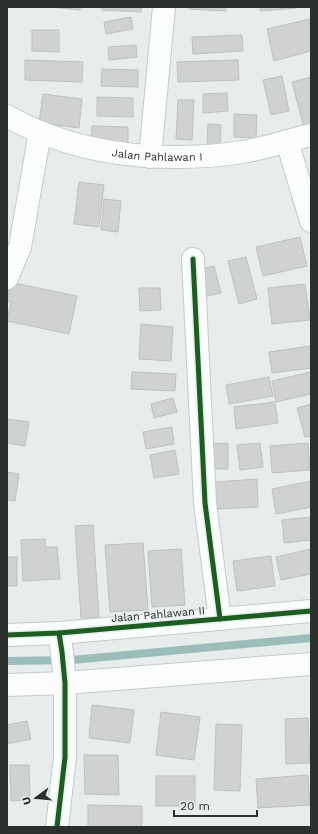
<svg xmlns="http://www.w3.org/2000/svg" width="318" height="834" viewBox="0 0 318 834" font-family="'Work Sans',sans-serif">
<rect width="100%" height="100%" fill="#e7ecec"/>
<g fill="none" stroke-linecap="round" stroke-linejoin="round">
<polyline stroke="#9cbebb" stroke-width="8" points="7,661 72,660 311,638"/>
</g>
<g fill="#cfd1d2" stroke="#bfc0c1">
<polygon points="50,7 80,7 80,10"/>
<polygon points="102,7 141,7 141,12 102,10"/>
<polygon points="189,7 226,7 226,11 189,9"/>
<polygon points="260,7 297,7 297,8 260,11"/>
<polygon points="131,17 133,29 106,34 104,22"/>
<polygon points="310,19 311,51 274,61 267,29"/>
<polygon points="32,30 59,30 59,52 32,51"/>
<polygon points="242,35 243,51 193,54 192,37"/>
<polygon points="136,45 137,57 109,60 108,47"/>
<polygon points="25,60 83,62 82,82 25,80"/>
<polygon points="238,60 239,80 178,82 177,62"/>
<polygon points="102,69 138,70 138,87 101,86"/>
<polygon points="282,76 289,111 271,115 263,80"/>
<polygon points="311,77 311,126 304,128 292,82"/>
<polygon points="227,93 228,111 203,113 203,94"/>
<polygon points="43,94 82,99 79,128 39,123"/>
<polygon points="97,97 133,98 133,117 97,116"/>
<polygon points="178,100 194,100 192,140 176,139"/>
<polygon points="234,114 257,115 256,138 234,137"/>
<polygon points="208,124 221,125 220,147 207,146"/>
<polygon points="92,126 128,127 128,146 91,144"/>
<polygon points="79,182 104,185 99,227 74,224"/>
<polygon points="104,199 121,201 118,232 101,230"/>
<polygon points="300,237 307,266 263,276 256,247"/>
<polygon points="246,257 257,299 239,304 228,261"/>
<polygon points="214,266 221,293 203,297 197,270"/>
<polygon points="9,282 77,296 69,334 7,321 11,302 7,302"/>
<polygon points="305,284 310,320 272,324 268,288"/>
<polygon points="139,288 160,288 161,310 140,311"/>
<polygon points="141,324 173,327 171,361 139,359"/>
<polygon points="310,346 311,368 272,373 269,352"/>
<polygon points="132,372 176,374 175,391 131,389"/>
<polygon points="311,372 311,394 276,402 272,381"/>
<polygon points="269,377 273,396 229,404 226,385"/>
<polygon points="173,398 177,412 154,418 151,404"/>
<polygon points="275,402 278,423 236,429 234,407"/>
<polygon points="311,404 311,436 305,437 297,408"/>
<polygon points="7,419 29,422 25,446 7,443"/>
<polygon points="172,427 174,444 146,449 143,432"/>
<polygon points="228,443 228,469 209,469 208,444"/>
<polygon points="260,443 263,467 240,470 237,445"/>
<polygon points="308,443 310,470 272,473 270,446"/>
<polygon points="175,450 179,474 154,478 150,455"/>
<polygon points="7,472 19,474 15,501 7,500"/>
<polygon points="257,479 258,507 216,509 214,482"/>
<polygon points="311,481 311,507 276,514 272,489"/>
<polygon points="311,517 311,540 284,543 282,520"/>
<polygon points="93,525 99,617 81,618 75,526"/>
<polygon points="45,539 45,547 57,547 60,579 23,581 21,540"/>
<polygon points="143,543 148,610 110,612 105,545"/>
<polygon points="181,549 185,605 152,607 148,551"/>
<polygon points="311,549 311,574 281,580 276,557"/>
<polygon points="271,556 275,586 237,591 233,561"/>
<rect x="7" y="557" width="10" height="29"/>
<polygon points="92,705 134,710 130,743 89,738"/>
<polygon points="161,712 200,717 194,760 156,755"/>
<polygon points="308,718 310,763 286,764 285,719"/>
<polygon points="27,721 31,739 7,744 7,725"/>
<polygon points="216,724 242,725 240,791 214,790"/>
<polygon points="84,755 118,755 119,795 85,794"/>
<polygon points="10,765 29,765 30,800 11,801"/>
<polygon points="308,775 310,805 258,808 256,779"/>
<rect x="156" y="776" width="39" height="30"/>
<polygon points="88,805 142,806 142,827 88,827"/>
</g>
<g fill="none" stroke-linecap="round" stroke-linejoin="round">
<defs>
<g id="street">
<polyline points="287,141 311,221"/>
<polyline points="150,157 164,7"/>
<polyline points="193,259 205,503 220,619"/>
<polyline points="7,278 20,247 40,132"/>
<polyline points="7,685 65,683 311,664"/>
<polyline points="57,827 65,757 65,683 62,652 59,633"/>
</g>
<g id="secondary">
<path id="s1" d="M7 116C18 122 29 128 40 132 103 158 176 162 243 152 266 148 289 140 311 135"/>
<polyline points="7,635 59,633 311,611"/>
</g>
</defs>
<use href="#street" stroke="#c5c9c9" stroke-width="24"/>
<use href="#secondary" stroke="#c5c9c9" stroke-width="24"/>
<use href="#street" stroke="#fbfcfc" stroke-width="22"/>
<use href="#secondary" stroke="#fbfcfc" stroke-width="22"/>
<defs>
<g id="cycleway">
<polyline points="193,259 205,503 220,619"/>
<polyline points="7,635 59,633 311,611"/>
<polyline points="57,827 65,757 65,683 62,652 59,633"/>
</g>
</defs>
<use href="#cycleway" stroke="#e5eeed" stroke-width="8"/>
<use href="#cycleway" stroke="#1b5e20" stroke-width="5"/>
</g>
<g text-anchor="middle" stroke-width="3" stroke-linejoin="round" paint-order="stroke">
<g font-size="11" fill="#2b2f2e" stroke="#e5eeed">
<text dy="4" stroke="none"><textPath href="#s1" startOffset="157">Jalan Pahlawan I</textPath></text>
<text transform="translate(158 614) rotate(-5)" y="4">Jalan Pahlawan II</text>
</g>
</g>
<rect width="318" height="834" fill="none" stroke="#2b2f2e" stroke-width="16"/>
<g transform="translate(36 798) rotate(254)" stroke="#e5eeed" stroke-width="3" paint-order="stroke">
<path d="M0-3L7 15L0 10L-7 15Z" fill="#2b2f2e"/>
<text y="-6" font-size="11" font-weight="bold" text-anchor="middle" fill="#2b2f2e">U</text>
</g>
<path d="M174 810v6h83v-6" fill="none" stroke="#2b2f2e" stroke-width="2"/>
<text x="180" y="810" font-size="12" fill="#2b2f2e" stroke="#e5eeed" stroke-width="3" paint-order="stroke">20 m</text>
</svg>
